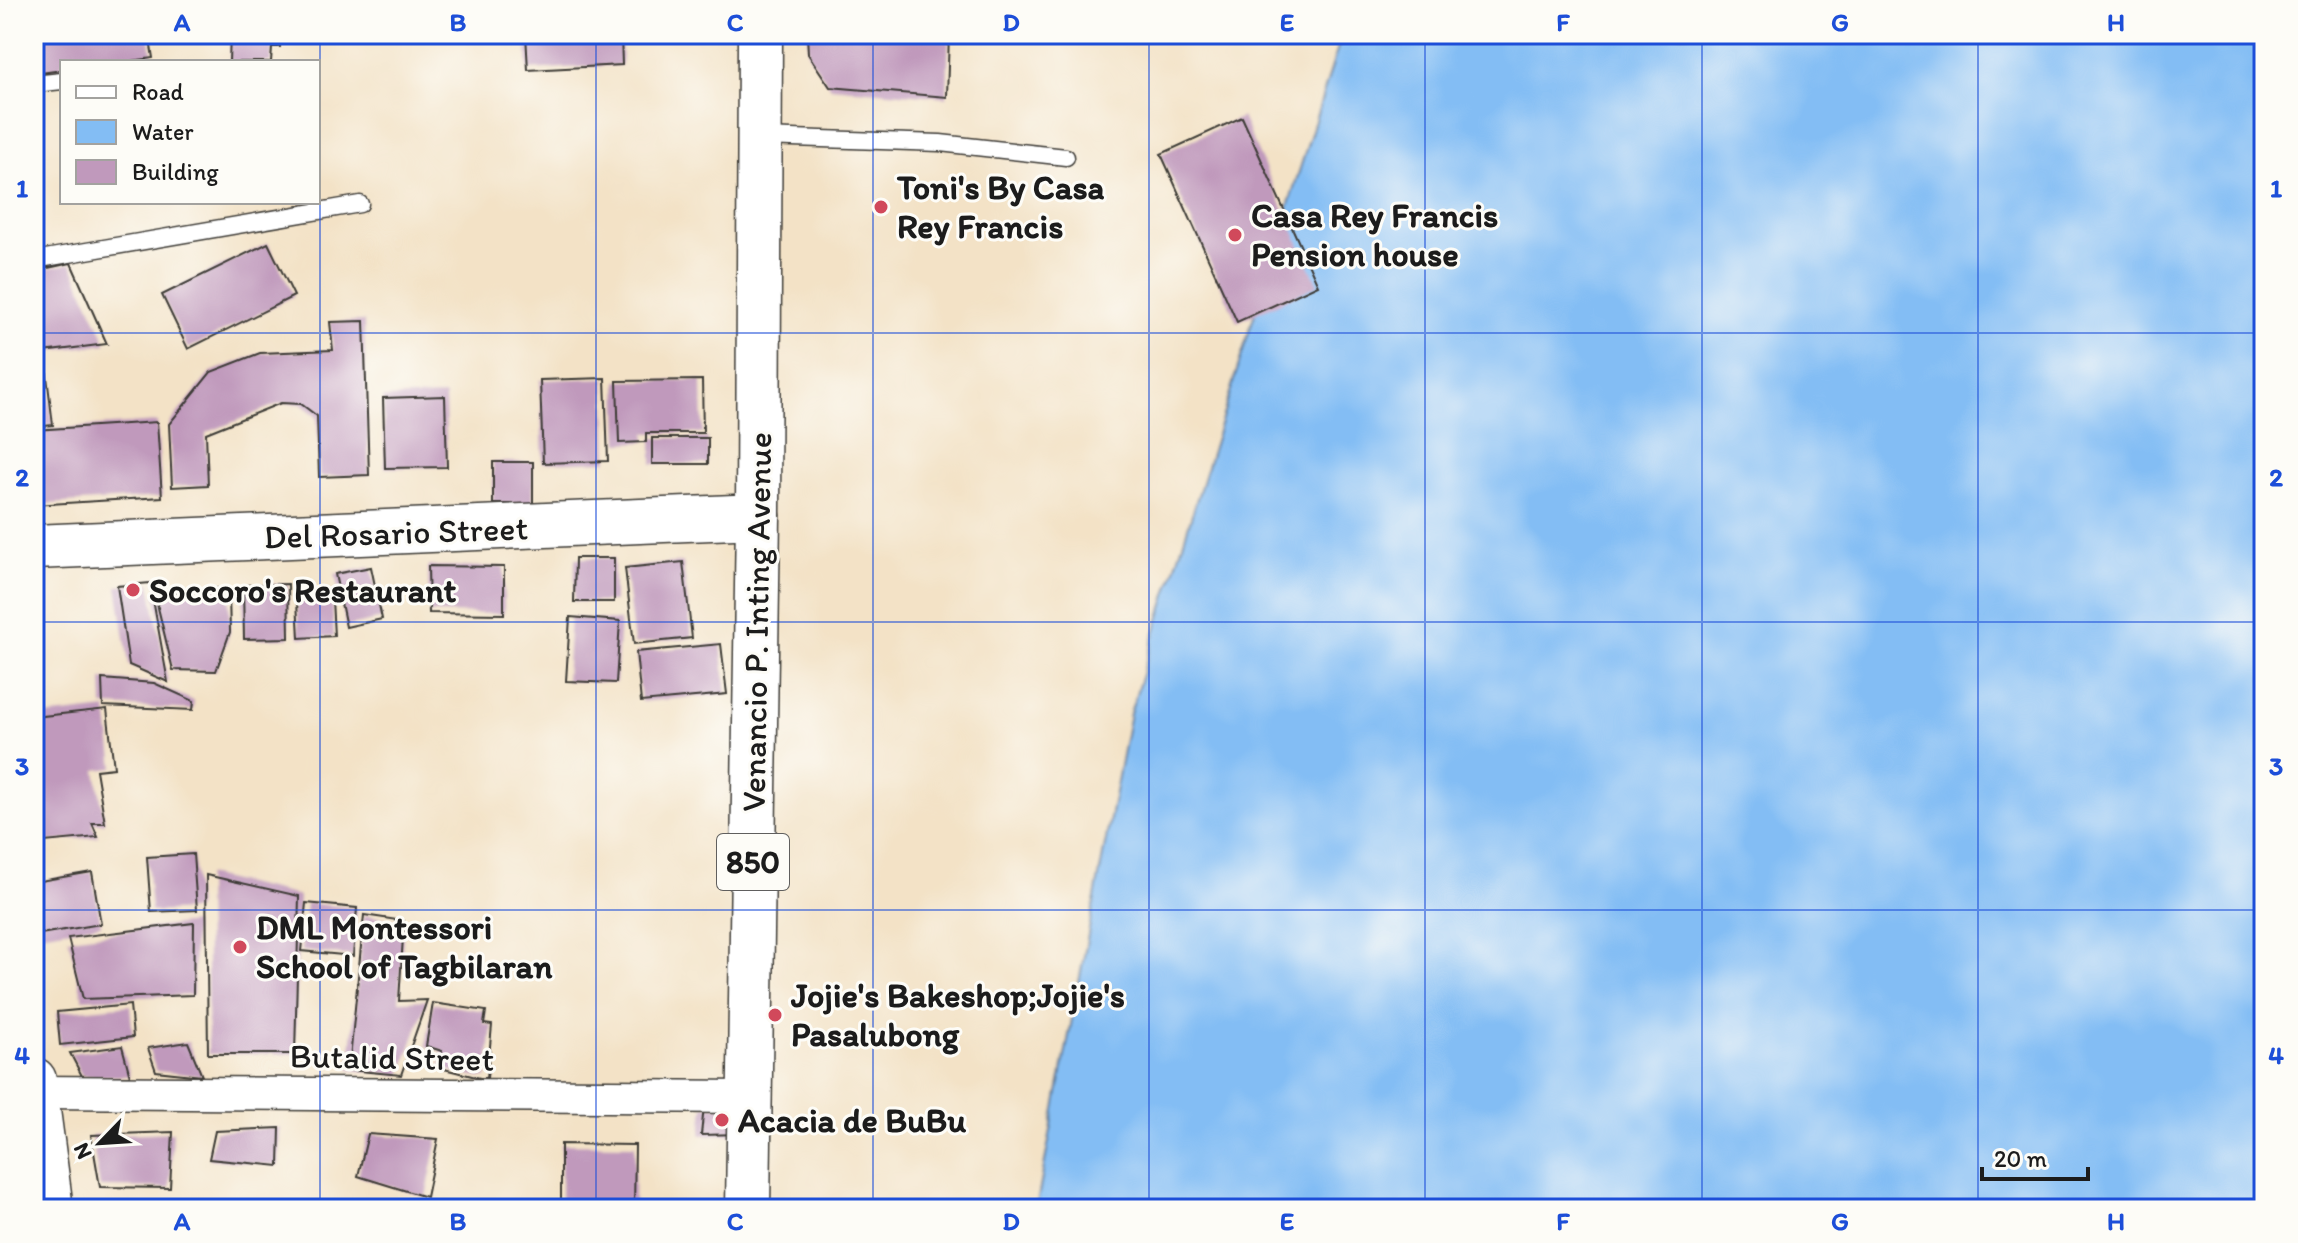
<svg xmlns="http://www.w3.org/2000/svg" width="2298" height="1243" viewBox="0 0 2298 1243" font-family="Itim,sans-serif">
<rect width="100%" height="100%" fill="#fdfcf7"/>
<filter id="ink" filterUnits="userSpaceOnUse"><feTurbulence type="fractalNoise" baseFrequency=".0125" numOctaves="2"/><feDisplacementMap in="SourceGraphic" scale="16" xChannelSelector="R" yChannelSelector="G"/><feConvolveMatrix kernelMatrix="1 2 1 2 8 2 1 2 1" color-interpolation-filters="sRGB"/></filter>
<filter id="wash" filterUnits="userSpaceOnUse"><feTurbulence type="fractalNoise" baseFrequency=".006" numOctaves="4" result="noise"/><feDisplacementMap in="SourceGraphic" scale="32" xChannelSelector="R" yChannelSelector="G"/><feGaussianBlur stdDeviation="1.8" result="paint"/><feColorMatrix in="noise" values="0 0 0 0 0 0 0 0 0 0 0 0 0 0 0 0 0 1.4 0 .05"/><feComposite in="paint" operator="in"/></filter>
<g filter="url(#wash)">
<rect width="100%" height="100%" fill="#f3e2c6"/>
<polygon fill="#83bdf4" stroke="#506c88" stroke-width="2" points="1342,34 2264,34 2264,1209 1036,1209 1130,713"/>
<g id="blocks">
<g fill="#c099bc">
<polygon points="34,34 149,34 153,58 124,62 62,62 62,70 34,74"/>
<polygon points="230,34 281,34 280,47 272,47 271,62 229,62"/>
<polygon points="526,34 621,34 622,65 528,70"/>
<polygon points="807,34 949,34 947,97 830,87 808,54"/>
<polygon points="1242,117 1318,285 1237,322 1161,154"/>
<polygon points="268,243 294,296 188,349 162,295"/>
<polygon points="71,263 107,344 34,353 34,271"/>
<polygon points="364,321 369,475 319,477 317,416 301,404 281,403 206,433 208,485 172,487 169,424 211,372 260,353 333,350 330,322"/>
<polygon points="46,368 53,425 34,427 34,369"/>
<polygon points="605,378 608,461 543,463 540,380"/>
<polygon points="702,380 703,433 646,433 646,442 619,443 617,381"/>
<polygon points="445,396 447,467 385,468 383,398"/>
<polygon points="157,422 162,497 34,505 34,430"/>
<rect x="652" y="438" width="56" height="26"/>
<rect x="493" y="462" width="40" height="42"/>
<polygon points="575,558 614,558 614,602 574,602"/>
<polygon points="683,562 692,638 634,644 625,568"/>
<polygon points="428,566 504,567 504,614 429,613"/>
<polygon points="371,567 382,619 346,627 335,574"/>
<polygon points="150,583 168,682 129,665 117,586"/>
<polygon points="288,584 289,638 244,639 243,585"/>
<polygon points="221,588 229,596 230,632 216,671 173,670 155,595"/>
<polygon points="332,599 334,636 299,638 297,601"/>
<polygon points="570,617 620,621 616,683 566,681"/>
<polygon points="721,644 727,694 641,702 636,652"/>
<polygon points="102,679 154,683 194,701 193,710 103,706"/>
<polygon points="107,709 114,768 96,770 105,823 92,823 98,837 34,843 34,717"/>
<polygon points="193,854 197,910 151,912 147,857"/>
<polygon points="92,872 101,924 34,935 34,882"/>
<polygon points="206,875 299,896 295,1054 208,1054"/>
<polygon points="306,903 357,908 353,956 301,951"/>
<polygon points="364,915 404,921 399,1001 427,1000 401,1075 349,1070"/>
<polygon points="194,923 193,995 83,999 68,938"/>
<polygon points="433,1003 486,1011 484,1024 492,1025 487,1078 480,1078 440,1068 442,1051 426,1046"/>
<polygon points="130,1005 133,1037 60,1045 57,1012"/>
<polygon points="188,1042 202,1076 156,1071 148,1048"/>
<polygon points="122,1046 130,1076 82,1076 70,1053"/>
<polygon points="704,1106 742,1106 741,1134 701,1135"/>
<polygon points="280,1128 279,1166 209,1159 215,1131"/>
<polygon points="173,1132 170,1188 100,1187 91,1135"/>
<polygon points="368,1134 438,1139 426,1197 358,1176"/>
<polygon points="561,1144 635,1145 634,1209 561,1209"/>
</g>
</g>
</g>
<g filter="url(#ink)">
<use href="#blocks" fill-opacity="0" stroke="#3c3a36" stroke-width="2"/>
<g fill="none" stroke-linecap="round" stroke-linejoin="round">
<defs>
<g id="service">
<polyline points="34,84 62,81"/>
<polyline points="762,137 940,143 1066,157"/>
<polyline points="34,260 360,204"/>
</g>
<polyline id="minor" points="34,1092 750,1097"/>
<g id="primary">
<polyline points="34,547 758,516"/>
<polyline points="34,1080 51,1209"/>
<polyline points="748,1209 758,516 760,34"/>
</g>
</defs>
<use href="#service" stroke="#3c3a36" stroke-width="19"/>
<use href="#minor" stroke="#3c3a36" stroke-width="35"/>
<use href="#primary" stroke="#3c3a36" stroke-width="47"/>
<use href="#service" stroke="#fff" stroke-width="16"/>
<use href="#minor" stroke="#fff" stroke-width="32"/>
<use href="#primary" stroke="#fff" stroke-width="44"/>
</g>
</g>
<path fill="none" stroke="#1d4ed8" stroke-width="2" stroke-opacity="0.55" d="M320 34V1209M596 34V1209M873 34V1209M1149 34V1209M1425 34V1209M1702 34V1209M1978 34V1209M34 333H2264M34 622H2264M34 910H2264"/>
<g fill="#d1495b" stroke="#fdfcf7" stroke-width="3">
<circle cx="881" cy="207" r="8"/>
<circle cx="1235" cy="235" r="8"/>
<circle cx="133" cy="590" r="8"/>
<circle cx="240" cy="947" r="8"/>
<circle cx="775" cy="1015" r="8"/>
<circle cx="722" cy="1120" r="8"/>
</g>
<g text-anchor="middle" stroke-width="6" stroke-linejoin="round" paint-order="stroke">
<rect fill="#fdfcf7" stroke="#605f5e" stroke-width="2" x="717" y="834" width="72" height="56" rx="6"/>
<g font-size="32" font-weight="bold" fill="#1c1c1c">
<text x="753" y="873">850</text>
</g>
<g font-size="34" font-weight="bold" fill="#1c1c1c" stroke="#fdfcf7" text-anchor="start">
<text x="897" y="199">Toni's By Casa<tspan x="897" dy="39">Rey Francis</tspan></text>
<text x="1251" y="227">Casa Rey Francis<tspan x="1251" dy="39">Pension house</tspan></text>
<text x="149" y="602">Soccoro's Restaurant</text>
<text x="256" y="939">DML Montessori<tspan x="256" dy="39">School of Tagbilaran</tspan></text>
<text x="791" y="1007">Jojie's Bakeshop;Jojie's<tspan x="791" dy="39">Pasalubong</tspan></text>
<text x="738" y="1132">Acacia de BuBu</text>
</g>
<g font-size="34" fill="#1c1c1c" stroke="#fdfcf7">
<text transform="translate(396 532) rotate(-2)" y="12">Del Rosario Street</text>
<text transform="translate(756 622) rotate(-89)" y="12">Venancio P. Inting Avenue</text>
<text transform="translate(392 1057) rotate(1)" y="12">Butalid Street</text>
</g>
</g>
<rect width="2298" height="1243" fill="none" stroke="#fdfcf7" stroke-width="88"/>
<rect x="60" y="60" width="260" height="144" fill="#fdfcf7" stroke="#a3a29f" stroke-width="2"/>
<rect x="76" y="86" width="40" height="12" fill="#ffffff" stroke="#a3a29f" stroke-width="2"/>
<text x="132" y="100" font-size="24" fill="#1c1c1c">Road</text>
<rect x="76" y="120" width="40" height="24" fill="#83bdf4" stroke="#a3a29f" stroke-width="2"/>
<text x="132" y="140" font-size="24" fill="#1c1c1c">Water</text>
<rect x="76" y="160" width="40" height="24" fill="#c099bc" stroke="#a3a29f" stroke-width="2"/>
<text x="132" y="180" font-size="24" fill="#1c1c1c">Building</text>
<g transform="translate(100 1143) rotate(245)" stroke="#fdfcf7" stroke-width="6" paint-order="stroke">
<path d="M0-6L14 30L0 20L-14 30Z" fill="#1c1c1c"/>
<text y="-12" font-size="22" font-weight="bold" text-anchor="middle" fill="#1c1c1c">N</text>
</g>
<path d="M1982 1167v12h106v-12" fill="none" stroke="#1c1c1c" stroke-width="4"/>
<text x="1994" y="1167" font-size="24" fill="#1c1c1c" stroke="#fdfcf7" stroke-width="6" paint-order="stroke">20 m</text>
<rect x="44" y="44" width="2210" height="1155" fill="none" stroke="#1d4ed8" stroke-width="3"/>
<g font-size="26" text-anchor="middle" font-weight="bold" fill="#1d4ed8">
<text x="182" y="31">A</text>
<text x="458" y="31">B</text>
<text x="735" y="31">C</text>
<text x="1011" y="31">D</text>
<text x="1287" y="31">E</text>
<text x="1563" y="31">F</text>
<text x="1840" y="31">G</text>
<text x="2116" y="31">H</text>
<text x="22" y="197">1</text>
<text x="2276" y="197">1</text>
<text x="22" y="486">2</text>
<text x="2276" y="486">2</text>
<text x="22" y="775">3</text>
<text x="2276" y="775">3</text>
<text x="22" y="1064">4</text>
<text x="2276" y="1064">4</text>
<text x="182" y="1230">A</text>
<text x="458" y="1230">B</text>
<text x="735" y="1230">C</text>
<text x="1011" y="1230">D</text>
<text x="1287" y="1230">E</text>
<text x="1563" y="1230">F</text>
<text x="1840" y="1230">G</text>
<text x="2116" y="1230">H</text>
</g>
</svg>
